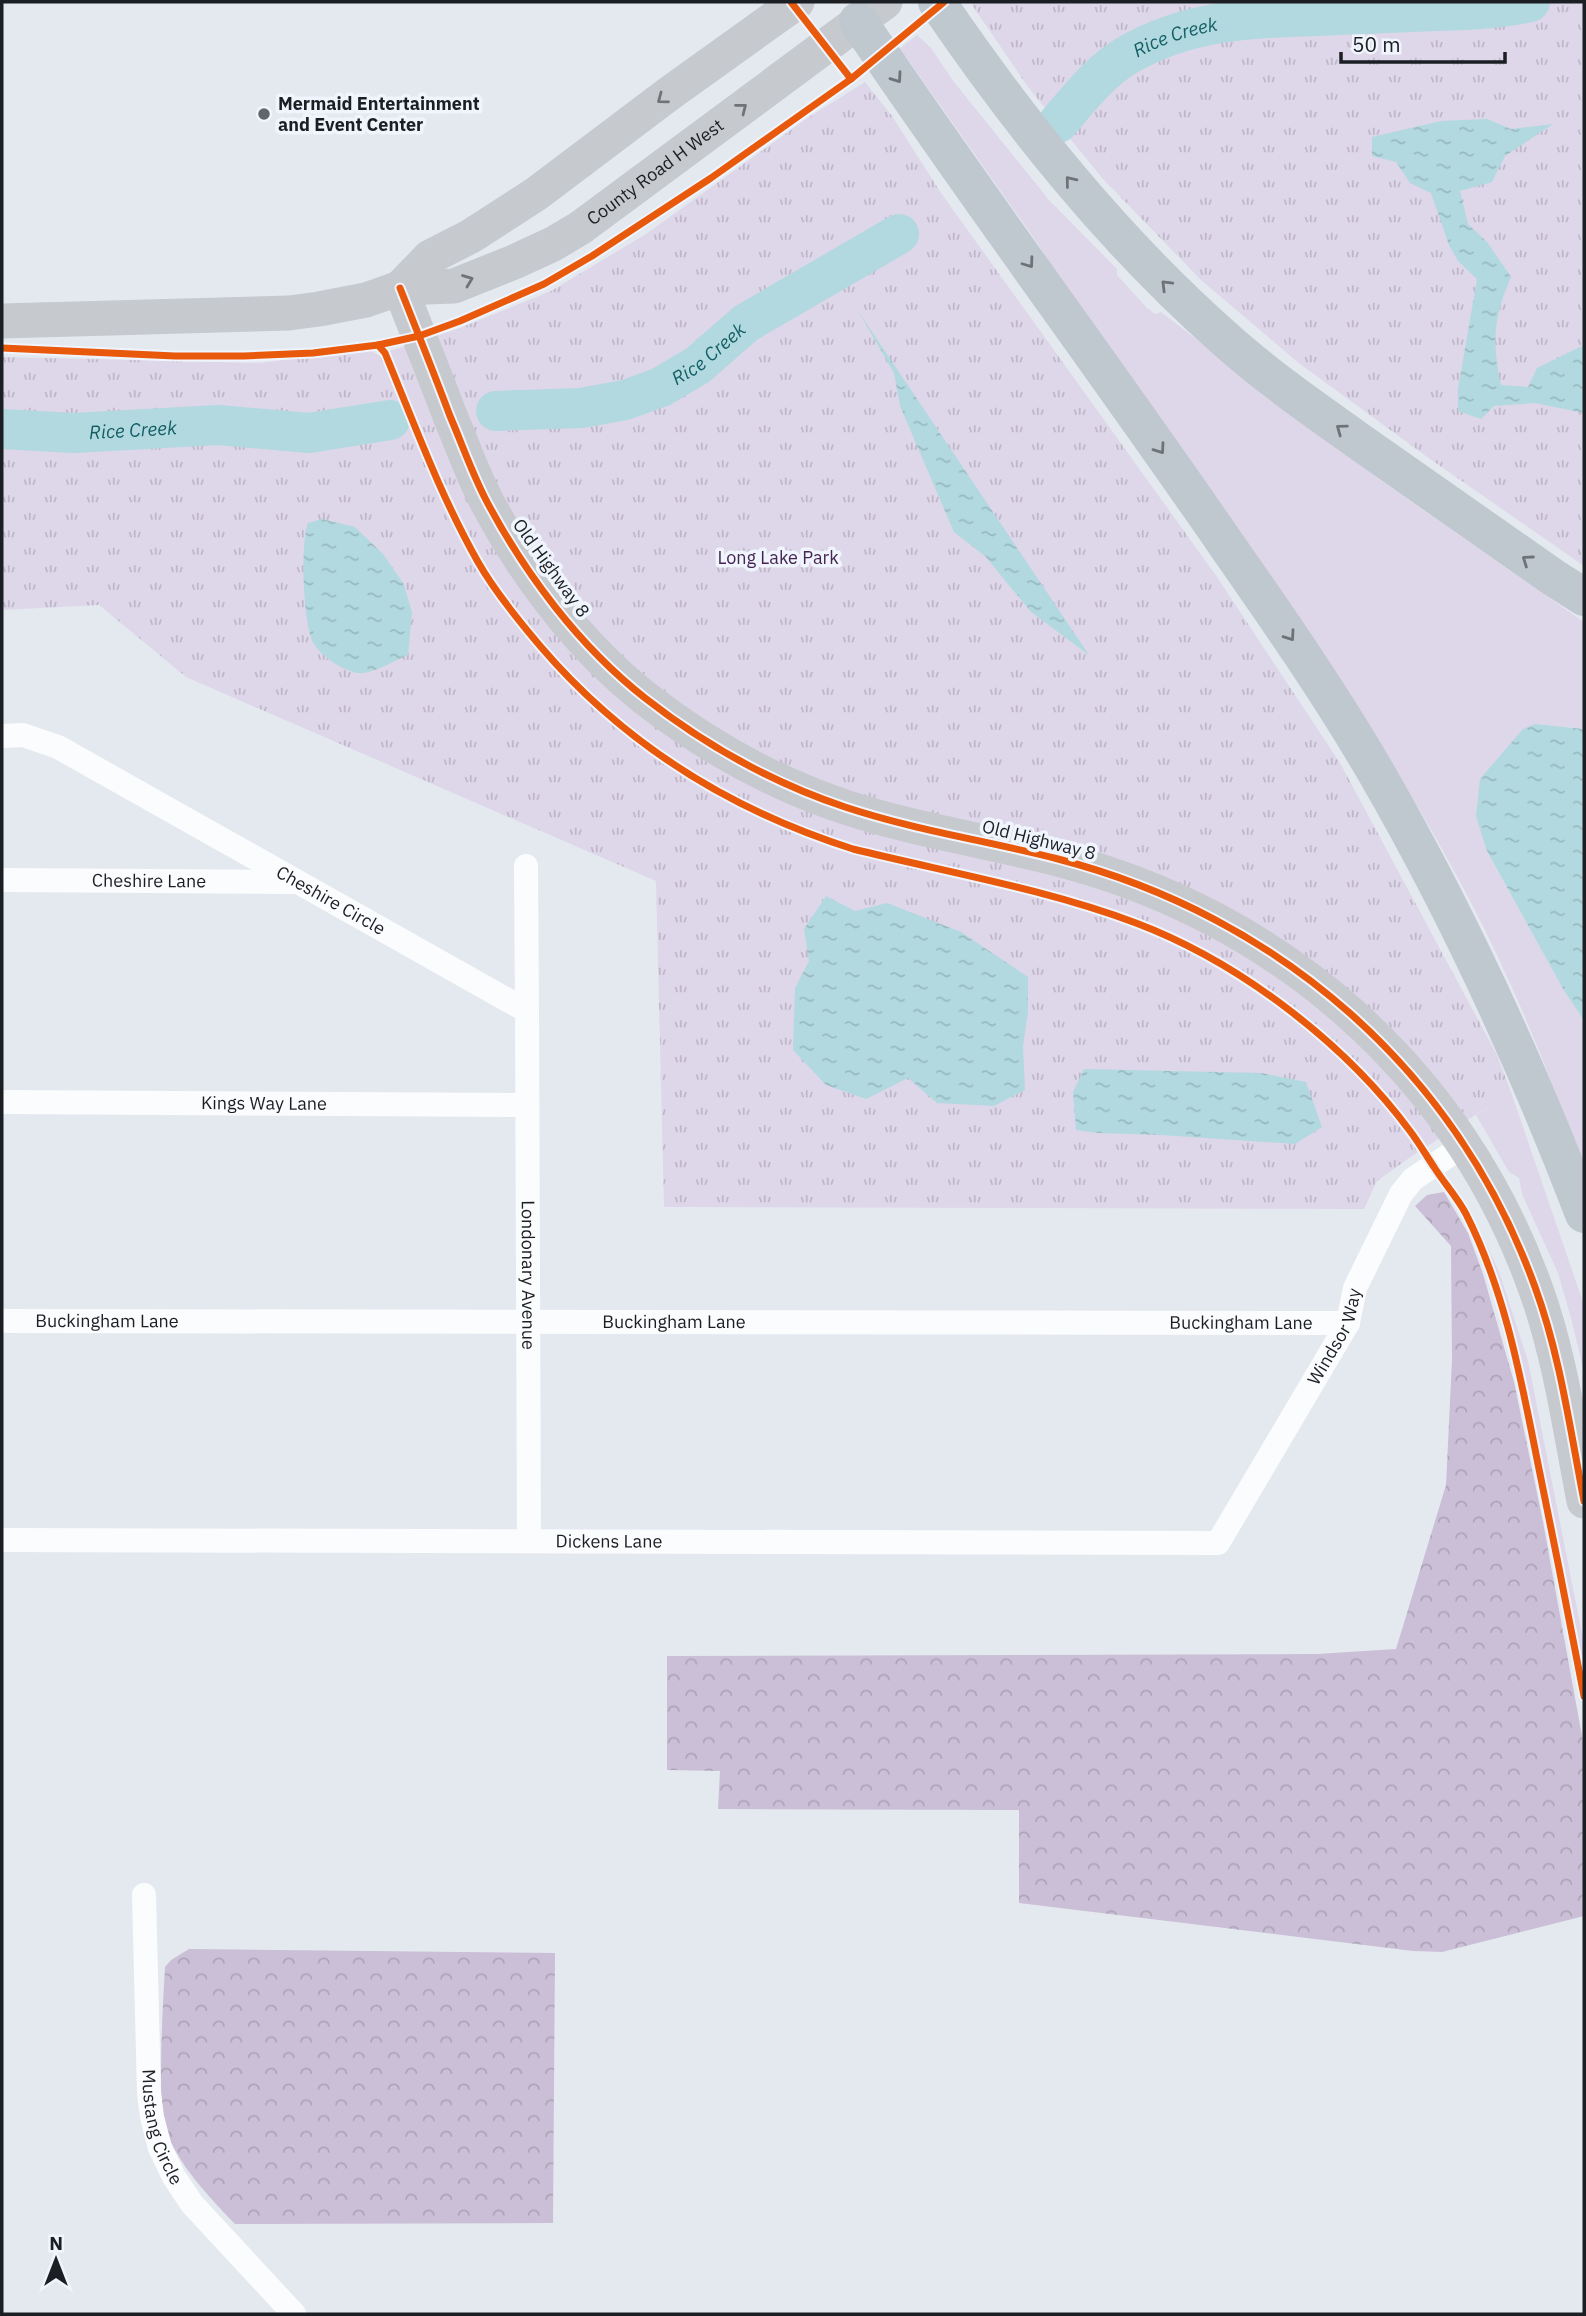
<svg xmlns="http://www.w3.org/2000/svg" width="1586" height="2316" viewBox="0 0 1586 2316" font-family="'IBM Plex Sans',sans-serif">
<defs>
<pattern id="forest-crowns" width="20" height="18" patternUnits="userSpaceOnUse" patternTransform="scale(1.75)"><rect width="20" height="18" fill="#cabfd6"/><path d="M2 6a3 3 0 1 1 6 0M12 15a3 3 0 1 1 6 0" fill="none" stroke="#ada4b7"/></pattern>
<pattern id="park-tufts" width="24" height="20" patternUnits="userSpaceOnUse" patternTransform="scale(1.75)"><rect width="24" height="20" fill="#ded6e9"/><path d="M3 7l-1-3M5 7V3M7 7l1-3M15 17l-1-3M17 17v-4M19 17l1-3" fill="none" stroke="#beb7c8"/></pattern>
<pattern id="water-ripples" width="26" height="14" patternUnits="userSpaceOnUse" patternTransform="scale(1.75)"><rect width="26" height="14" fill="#b1d9df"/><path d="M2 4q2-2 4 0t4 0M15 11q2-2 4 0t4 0" fill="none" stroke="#98babf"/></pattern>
</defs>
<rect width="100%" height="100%" fill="#e4e9f0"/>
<g fill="#ded6e9">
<path d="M917 35 931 48 954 82 1049 200 1117 269V275L1147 308 1155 314 1161 312 1379 479 1584 622V729L1535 724 1487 851 1563 989 1584 1021V1171C1549 1070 1509 972 1458 878 1432 829 1403 783 1374 736L1078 311 1038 244 906 57 902 55 899 49Z"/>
<polygon points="1511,1092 1584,1305 1584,1372 1571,1318 1558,1273 1522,1194 1519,1178 1509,1172 1476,1115"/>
<polygon points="1456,1193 1469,1208 1499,1272 1528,1361 1584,1644 1584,1682 1523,1377 1503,1304 1484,1248"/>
</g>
<g fill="url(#forest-crowns)">
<polygon points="1444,1192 1468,1233 1483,1274 1514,1382 1543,1522 1584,1747 1584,1916 1442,1952 1413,1951 1019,1903 1019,1810 718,1809 720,1771 667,1770 667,1656 1317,1654 1396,1649 1446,1485 1452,1360 1451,1246 1415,1206 1427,1195"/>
<path d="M189 1949 555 1953 553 2223 235 2224C211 2199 175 2162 166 2128 161 2111 161 2092 161 2075 161 2038 163 2003 165 1967L171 1960Z"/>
</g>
<g fill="url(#park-tufts)">
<polygon points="970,2 1584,2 1584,566 1430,459 1300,364 1202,281 1103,179 1028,87"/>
<polygon points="865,82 892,116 941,193 1217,577 1340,763 1497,1055 1511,1092 1409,1158 1377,1181 1364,1209 664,1207 656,881 186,677 99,605 2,610 2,357 261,363 360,350 370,350 378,355 460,328 551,291 646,234 806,119"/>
</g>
<g fill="url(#water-ripples)">
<path d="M1487 119 1511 129 1553 124 1505 156 1492 182 1460 191 1468 224 1487 242 1511 277C1493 319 1492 341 1501 385L1528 387 1537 368 1584 345V413L1535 403 1494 406 1481 419 1458 411V389L1477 279 1458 261 1449 245 1431 193 1410 183 1396 162 1372 156V137L1441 121Z"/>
<polygon points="858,311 1089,655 1031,612 985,556 954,532 900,406 894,373"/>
<path d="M322 519 355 527 383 554 403 583 412 612 408 655C395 660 378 671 364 673 348 675 322 657 314 644 303 626 300 544 308 523Z"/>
<polygon points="1535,724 1584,729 1584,1021 1563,989 1487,851 1476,816 1480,779 1523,729"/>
<polygon points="826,896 855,911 887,903 961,932 1028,977 1028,1012 1023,1046 1025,1090 994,1106 937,1103 908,1078 866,1099 826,1085 793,1050 795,988 809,961 804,929"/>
<polygon points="1084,1069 1261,1073 1306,1082 1322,1127 1295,1144 1161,1135 1098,1133 1076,1130 1073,1092"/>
</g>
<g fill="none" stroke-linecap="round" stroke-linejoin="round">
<g stroke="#b1d9df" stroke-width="40">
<path id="s1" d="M1058 123C1079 99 1098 73 1126 56 1187 20 1249 18 1317 16 1356 14 1396 13 1435 11 1466 10 1500 9 1530 2"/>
<path id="s2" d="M496 411 581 408 625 400 661 387 698 365 746 323 899 234"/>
<path id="s3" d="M2 429 74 433 218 425 309 433 390 420"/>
</g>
<g stroke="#fbfcfd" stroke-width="24">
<path id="s4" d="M2 736 23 735 58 747 527 1011 526 866"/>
<path id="s5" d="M2 880 293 882"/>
<path id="s6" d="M527 1011 529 1540"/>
<path id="s7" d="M2 1102 527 1105"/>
<path id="s8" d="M2 1321 1348 1323"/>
<path id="s9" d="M2 1540 1218 1543 1348 1323 1355 1288 1401 1194 1413 1179 1463 1146"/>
<path id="s10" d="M144 1895 149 2093 152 2117 160 2148 174 2177 192 2204 294 2314"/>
</g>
<g stroke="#c6c9cd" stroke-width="35">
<path d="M400 288C417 331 434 373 450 416 462 444 472 473 486 500 525 574 579 646 645 698 705 745 773 783 845 807 914 830 988 841 1058 859 1279 916 1457 1071 1535 1287 1560 1355 1570 1429 1584 1501"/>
<polyline points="400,288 430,257 471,236 536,194 670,93 797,2"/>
<path id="s11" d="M2 321 289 313 319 309 366 300 400 288 454 286 514 262 553 244 580 228 885 2"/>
</g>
<g stroke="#c0c8cf" stroke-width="38">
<path d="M937 2C1021 125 1113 240 1225 339 1272 381 1325 417 1377 454 1436 495 1495 537 1554 578L1584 597"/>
<path d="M858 21C970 187 1089 347 1203 511 1262 596 1322 680 1374 769 1457 912 1525 1060 1584 1214"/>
</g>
<defs>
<g id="cycleway">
<polyline points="791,2 851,79"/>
<path d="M400 288C417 331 434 373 450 416 462 444 472 473 486 500 525 574 579 646 645 698 705 745 773 783 845 807 914 830 988 841 1058 859 1279 916 1457 1071 1535 1287 1560 1355 1570 1429 1584 1501"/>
<path d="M378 345 385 353C414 423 440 495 478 562 495 592 518 620 541 647 625 745 730 810 853 849 946 872 1046 889 1136 923 1239 962 1344 1042 1410 1131 1419 1143 1426 1155 1434 1167 1444 1183 1457 1197 1466 1214 1505 1291 1521 1379 1538 1464 1554 1541 1569 1619 1584 1696"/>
<polyline points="2,348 175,356 244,356 313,353 378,345 419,336 460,321 544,284 592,256 711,178 851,79 944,2"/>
</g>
</defs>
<use href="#cycleway" stroke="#f0f5fd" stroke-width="11"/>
<use href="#cycleway" stroke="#e8590c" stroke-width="7"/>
</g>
<defs><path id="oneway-chevron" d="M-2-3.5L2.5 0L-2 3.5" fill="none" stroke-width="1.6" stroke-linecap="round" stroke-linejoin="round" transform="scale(1.75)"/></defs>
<g stroke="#6e7379">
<use href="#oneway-chevron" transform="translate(897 78) rotate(55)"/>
<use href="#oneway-chevron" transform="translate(1070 181) rotate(-129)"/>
<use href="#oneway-chevron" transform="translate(1029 263) rotate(54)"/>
<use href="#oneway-chevron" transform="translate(1166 285) rotate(-135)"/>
<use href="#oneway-chevron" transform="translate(1341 429) rotate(-144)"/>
<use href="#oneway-chevron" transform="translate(1160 449) rotate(55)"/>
<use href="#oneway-chevron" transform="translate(1527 560) rotate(-145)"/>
<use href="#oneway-chevron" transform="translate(1290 636) rotate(55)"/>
</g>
<g stroke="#707478">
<use href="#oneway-chevron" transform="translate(662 99) rotate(143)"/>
<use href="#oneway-chevron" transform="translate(742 108) rotate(-38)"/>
<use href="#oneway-chevron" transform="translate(468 280) rotate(-21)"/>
</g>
<circle fill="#61656b" stroke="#f0f5fd" stroke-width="2.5" cx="264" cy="114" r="7"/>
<g text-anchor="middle" stroke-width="7" stroke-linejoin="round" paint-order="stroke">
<g font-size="18" font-weight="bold" fill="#1b1e23" stroke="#f0f5fd" text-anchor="start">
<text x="278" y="110">Mermaid Entertainment<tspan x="278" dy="21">and Event Center</tspan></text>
</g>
<g font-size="18" fill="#1b1e23" stroke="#f0f5fd">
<text dy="6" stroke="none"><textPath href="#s11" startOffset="688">County Road H West</textPath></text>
<text transform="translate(551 568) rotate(54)" y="6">Old Highway 8</text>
<text transform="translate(1039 840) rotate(14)" y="6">Old Highway 8</text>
<text dy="6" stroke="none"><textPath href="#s5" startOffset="147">Cheshire Lane</textPath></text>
<text dy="6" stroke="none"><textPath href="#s4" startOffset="371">Cheshire Circle</textPath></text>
<text dy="6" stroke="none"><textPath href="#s7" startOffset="262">Kings Way Lane</textPath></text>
<text dy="6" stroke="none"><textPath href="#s6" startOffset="264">Londonary Avenue</textPath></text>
<text dy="6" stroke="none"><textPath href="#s8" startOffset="105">Buckingham Lane</textPath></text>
<text dy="6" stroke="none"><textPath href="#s8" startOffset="672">Buckingham Lane</textPath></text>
<text dy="6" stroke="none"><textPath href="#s8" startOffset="1239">Buckingham Lane</textPath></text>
<text dy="6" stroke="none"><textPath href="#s9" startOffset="1454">Windsor Way</textPath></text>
<text dy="6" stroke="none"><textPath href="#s9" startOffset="607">Dickens Lane</textPath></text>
<text dy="6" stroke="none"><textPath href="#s10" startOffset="234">Mustang Circle</textPath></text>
</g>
<g font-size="18" fill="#452452" stroke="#f0f5fd">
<text x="778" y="564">Long Lake Park</text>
</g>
<g font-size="19" font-style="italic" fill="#135f65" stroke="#f0f5fd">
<text dy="7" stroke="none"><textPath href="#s1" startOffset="149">Rice Creek</textPath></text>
<text dy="7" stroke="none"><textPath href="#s2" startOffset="226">Rice Creek</textPath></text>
<text dy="7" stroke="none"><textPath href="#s3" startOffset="131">Rice Creek</textPath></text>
</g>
</g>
<rect width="1586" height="2316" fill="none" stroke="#1b1e23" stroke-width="7"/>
<g transform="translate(56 2260)" stroke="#f0f5fd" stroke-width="5" paint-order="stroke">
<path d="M0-5L12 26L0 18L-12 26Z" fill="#1b1e23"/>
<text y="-10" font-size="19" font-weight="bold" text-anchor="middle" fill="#1b1e23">N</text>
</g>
<path d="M1341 52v10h164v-10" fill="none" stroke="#1b1e23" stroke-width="3.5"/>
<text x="1352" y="52" font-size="21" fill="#1b1e23" stroke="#f0f5fd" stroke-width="5" paint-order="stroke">50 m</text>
</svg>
